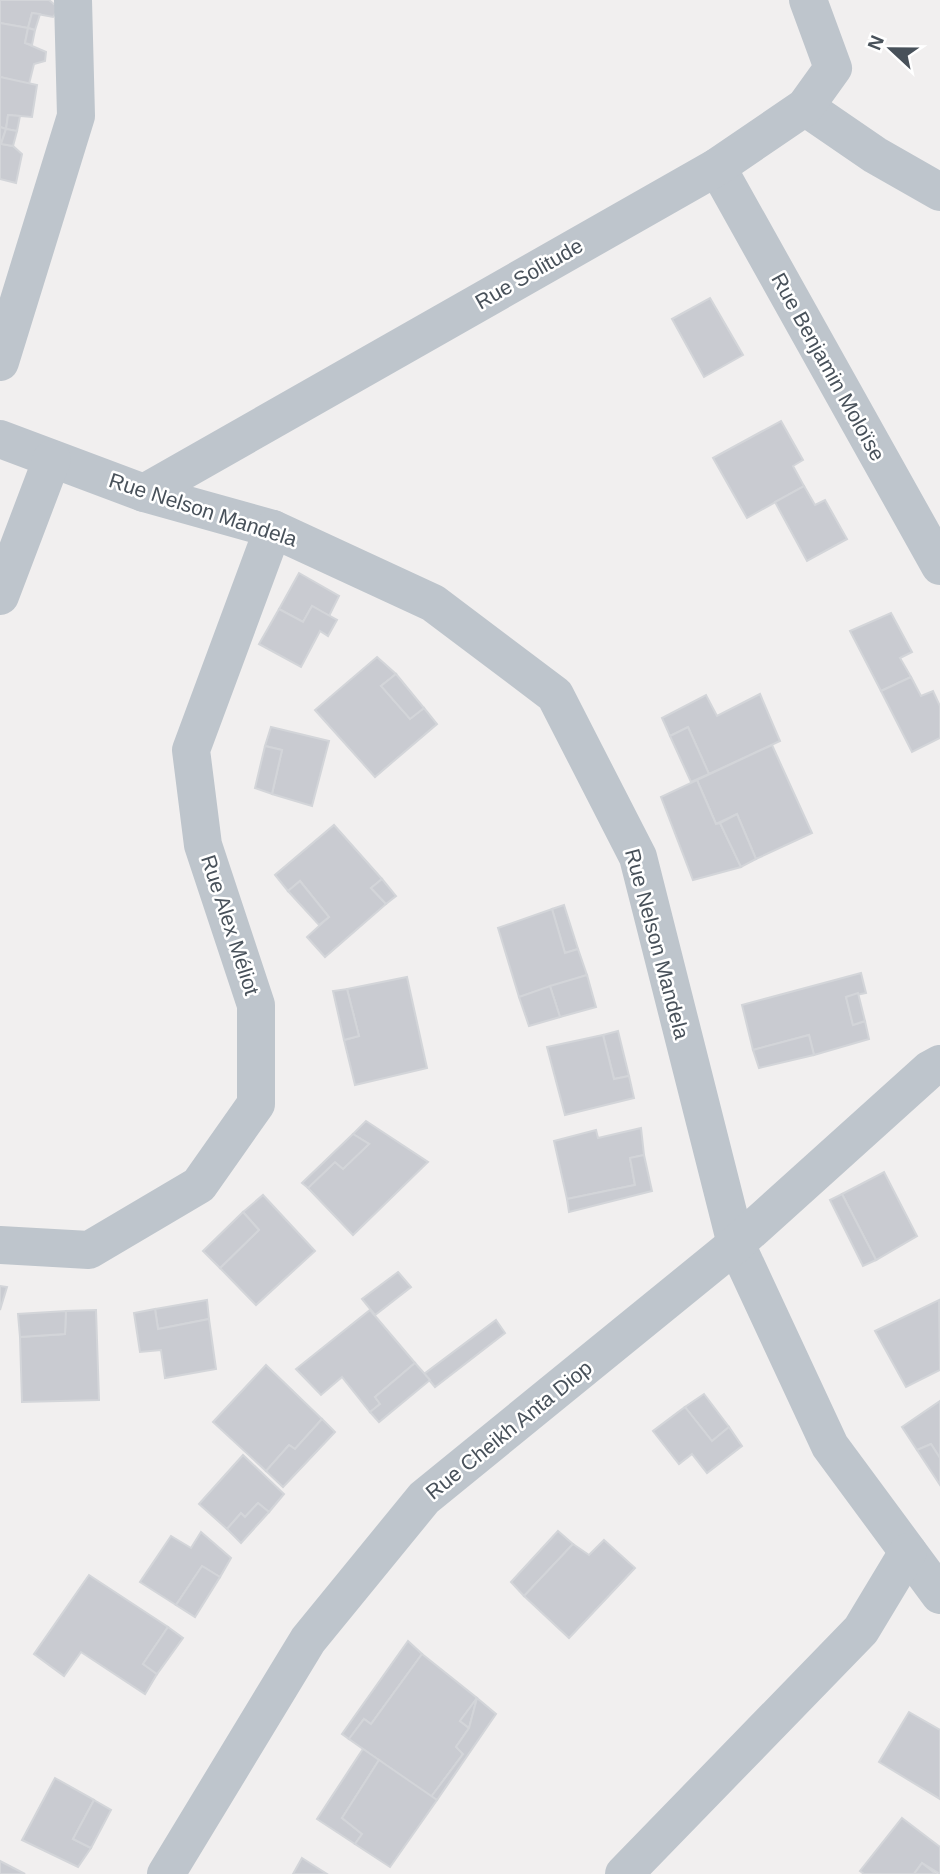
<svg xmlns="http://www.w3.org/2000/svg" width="940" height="1874" viewBox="0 0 940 1874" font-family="Helvetica,sans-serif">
<rect width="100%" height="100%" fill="#f1efef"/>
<g fill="#c9cbd1" stroke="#d3d5d9" stroke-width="2">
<polygon points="0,0 49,0 55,5 56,13 53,17 32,13 28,28 0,23"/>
<polygon points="32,13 40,14 35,30 28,28"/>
<polygon points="0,23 28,28 25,43 46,52 45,61 34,64 29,84 0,77"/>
<polygon points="28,28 35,30 32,45 25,43"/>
<polygon points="0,77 37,85 32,117 8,115 6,129 0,127"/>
<polygon points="8,115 20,116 17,131 6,129"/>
<polygon points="0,127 6,129 1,144 13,146 22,154 16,183 0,179"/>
<polygon points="6,129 17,131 13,146 1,144"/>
<polygon points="710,298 743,355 704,377 672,319"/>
<polygon points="781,421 803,460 793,466 804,486 747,518 713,458"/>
<polygon points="804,486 815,505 825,500 847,539 807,561 775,502"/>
<polygon points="299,573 339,596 329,616 312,606 303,622 279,609"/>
<polygon points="312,606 337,620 328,636 320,631 301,667 259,644 279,609 303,622"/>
<polygon points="891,613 912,652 900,658 911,677 881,691 850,631"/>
<polygon points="377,657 396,674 381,686 410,719 424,708 437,724 375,777 315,710"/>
<polygon points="396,674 424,708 410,719 381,686"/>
<polygon points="911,677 921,696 933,691 940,706 940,738 912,752 881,691"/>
<polygon points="760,694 780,741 709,774 688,727 670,736 662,718 706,695 717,716"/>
<polygon points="271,727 329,741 312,806 272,794 282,750 265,746"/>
<polygon points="688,727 709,774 691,782 670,736"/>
<polygon points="772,745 812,833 756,859 737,814 716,824 697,780"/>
<polygon points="265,746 282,750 272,794 255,788"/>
<polygon points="697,780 716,824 720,823 741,867 693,880 661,797"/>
<polygon points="737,814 756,859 741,867 720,823"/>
<polygon points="334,825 382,879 371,888 386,904 325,957 307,937 329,917 300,881 288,891 275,875"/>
<polygon points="382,879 396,896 386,904 371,888"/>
<polygon points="300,881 329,917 319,925 288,891"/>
<polygon points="564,905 578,949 565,953 552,909"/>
<polygon points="552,909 565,953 578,949 587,975 519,997 498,928"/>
<polygon points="861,973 866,993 846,997 853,1025 865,1021 869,1039 814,1055 809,1035 753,1050 742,1005"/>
<polygon points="587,975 596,1007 560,1017 550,986"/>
<polygon points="407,977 427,1068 355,1085 344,1040 359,1036 347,989"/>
<polygon points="550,986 560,1017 529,1026 519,997"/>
<polygon points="347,989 359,1036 344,1040 333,991"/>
<polygon points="858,993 865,1021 853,1025 846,997"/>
<polygon points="618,1031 629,1076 614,1079 603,1035"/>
<polygon points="603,1035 614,1079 629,1076 634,1098 565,1115 547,1047"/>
<polygon points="809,1035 814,1055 759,1068 753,1050"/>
<polygon points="366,1121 428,1162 353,1235 308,1188 335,1162 343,1169 369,1144 353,1134"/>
<polygon points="641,1128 644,1155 630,1158 635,1185 567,1199 554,1141 596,1130 598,1138"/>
<polygon points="353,1134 369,1144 343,1169 335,1162 308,1188 302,1183"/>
<polygon points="644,1155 652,1191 569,1212 567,1199 635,1185 630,1158"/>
<polygon points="884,1172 917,1236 876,1260 842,1194"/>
<polygon points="842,1194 876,1260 863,1266 830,1200"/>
<polygon points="263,1195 315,1251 256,1305 220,1268 259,1230 243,1212"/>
<polygon points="243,1212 259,1230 220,1268 203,1251"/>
<polygon points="398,1272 411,1287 375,1315 362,1299"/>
<polygon points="0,1286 7,1287 0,1310"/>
<polygon points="207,1300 209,1319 158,1329 155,1309"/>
<polygon points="939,1300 940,1370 906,1387 875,1331"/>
<polygon points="155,1309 158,1329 209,1319 216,1369 165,1378 161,1350 140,1352 134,1313"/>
<polygon points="96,1310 99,1400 22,1402 20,1337 65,1334 66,1311"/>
<polygon points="370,1310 415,1363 375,1397 380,1404 370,1412 342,1377 321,1395 296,1369"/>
<polygon points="66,1311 65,1334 20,1337 18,1314"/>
<polygon points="496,1320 505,1333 435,1387 424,1374"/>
<polygon points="415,1363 430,1380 379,1422 370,1412 380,1404 375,1397"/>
<polygon points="266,1365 322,1419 295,1449 289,1445 266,1471 213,1422"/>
<polygon points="704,1394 729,1427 712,1441 685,1407"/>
<polygon points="940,1401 940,1458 931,1444 917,1450 902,1427"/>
<polygon points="685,1407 712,1441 729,1427 742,1446 707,1473 692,1454 679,1464 653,1431"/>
<polygon points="322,1419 335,1432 283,1487 266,1471 289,1445 295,1449"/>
<polygon points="931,1444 940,1458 940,1485 917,1450"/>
<polygon points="243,1455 284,1494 269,1512 258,1503 245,1517 241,1513 227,1529 199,1504"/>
<polygon points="258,1503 269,1512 241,1543 227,1529 241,1513 245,1517"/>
<polygon points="558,1531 573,1544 524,1596 511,1582"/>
<polygon points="201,1532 231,1558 220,1577 202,1566 176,1605 140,1582 171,1536 191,1548"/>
<polygon points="604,1540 635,1568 569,1638 524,1596 573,1544 589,1555"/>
<polygon points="202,1566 220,1577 195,1617 176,1605"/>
<polygon points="89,1575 168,1627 143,1664 157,1674 145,1694 81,1652 64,1676 34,1654"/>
<polygon points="168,1627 183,1638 157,1674 143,1664"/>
<polygon points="408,1641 422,1654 371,1724 364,1719 349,1739 342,1734"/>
<polygon points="422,1654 477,1698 460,1721 469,1728 456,1747 463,1754 431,1797 349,1739 364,1719 371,1724"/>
<polygon points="477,1698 469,1728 460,1721"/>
<polygon points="477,1698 496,1714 437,1800 431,1797 463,1754 456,1747 469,1728"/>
<polygon points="909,1712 940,1730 940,1799 879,1762"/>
<polygon points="363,1749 379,1760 342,1818 362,1834 355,1844 317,1819"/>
<polygon points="379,1760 437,1800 390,1867 355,1844 362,1834 342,1818"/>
<polygon points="55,1778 94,1800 73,1839 91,1848 78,1867 22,1840"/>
<polygon points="94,1800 111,1810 91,1848 73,1839"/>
<polygon points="902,1818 940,1847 940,1874 922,1863 914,1874 864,1874 860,1871"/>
<polygon points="302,1858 327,1874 293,1874"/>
<polygon points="0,1861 25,1874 0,1874"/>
<polygon points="922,1863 936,1874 914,1874"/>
</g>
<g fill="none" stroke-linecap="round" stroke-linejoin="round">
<g stroke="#bec5cc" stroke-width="38">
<polyline points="805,107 875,155 940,192"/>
<polyline points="717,167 940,566"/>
<polyline points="0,362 76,116 73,0"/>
<polyline points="0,439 144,493 273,529 433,603 555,695 638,857 736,1244 830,1446 940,1595"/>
<polyline points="144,493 717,167 805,107 833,68 808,0"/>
<polyline points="0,596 52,459"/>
<polyline points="0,1245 89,1250 199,1185 256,1104 256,1005 203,845 191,750 273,529"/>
<polyline points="166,1874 308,1640 424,1498 736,1244 929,1070 940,1064"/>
<polyline points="624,1874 861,1630 908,1552"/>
</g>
</g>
<g text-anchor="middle" stroke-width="5" stroke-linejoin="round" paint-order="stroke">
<g font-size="21" fill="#48515a" stroke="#fff">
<text transform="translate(529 274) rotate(-30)" y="7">Rue Solitude</text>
<text transform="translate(828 367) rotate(61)" y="7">Rue Benjamin Moloïse</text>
<text transform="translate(203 510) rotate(18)" y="7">Rue Nelson Mandela</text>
<text transform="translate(230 925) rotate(72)" y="7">Rue Alex Méliot</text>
<text transform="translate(657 944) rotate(75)" y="7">Rue Nelson Mandela</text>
<text transform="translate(509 1430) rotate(-39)" y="7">Rue Cheikh Anta Diop</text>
</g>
</g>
<g transform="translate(891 49) rotate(292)" stroke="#ffffff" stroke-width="5" paint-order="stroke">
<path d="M0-5L12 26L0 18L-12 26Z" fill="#48515a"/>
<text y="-10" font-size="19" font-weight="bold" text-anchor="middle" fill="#48515a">N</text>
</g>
</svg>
